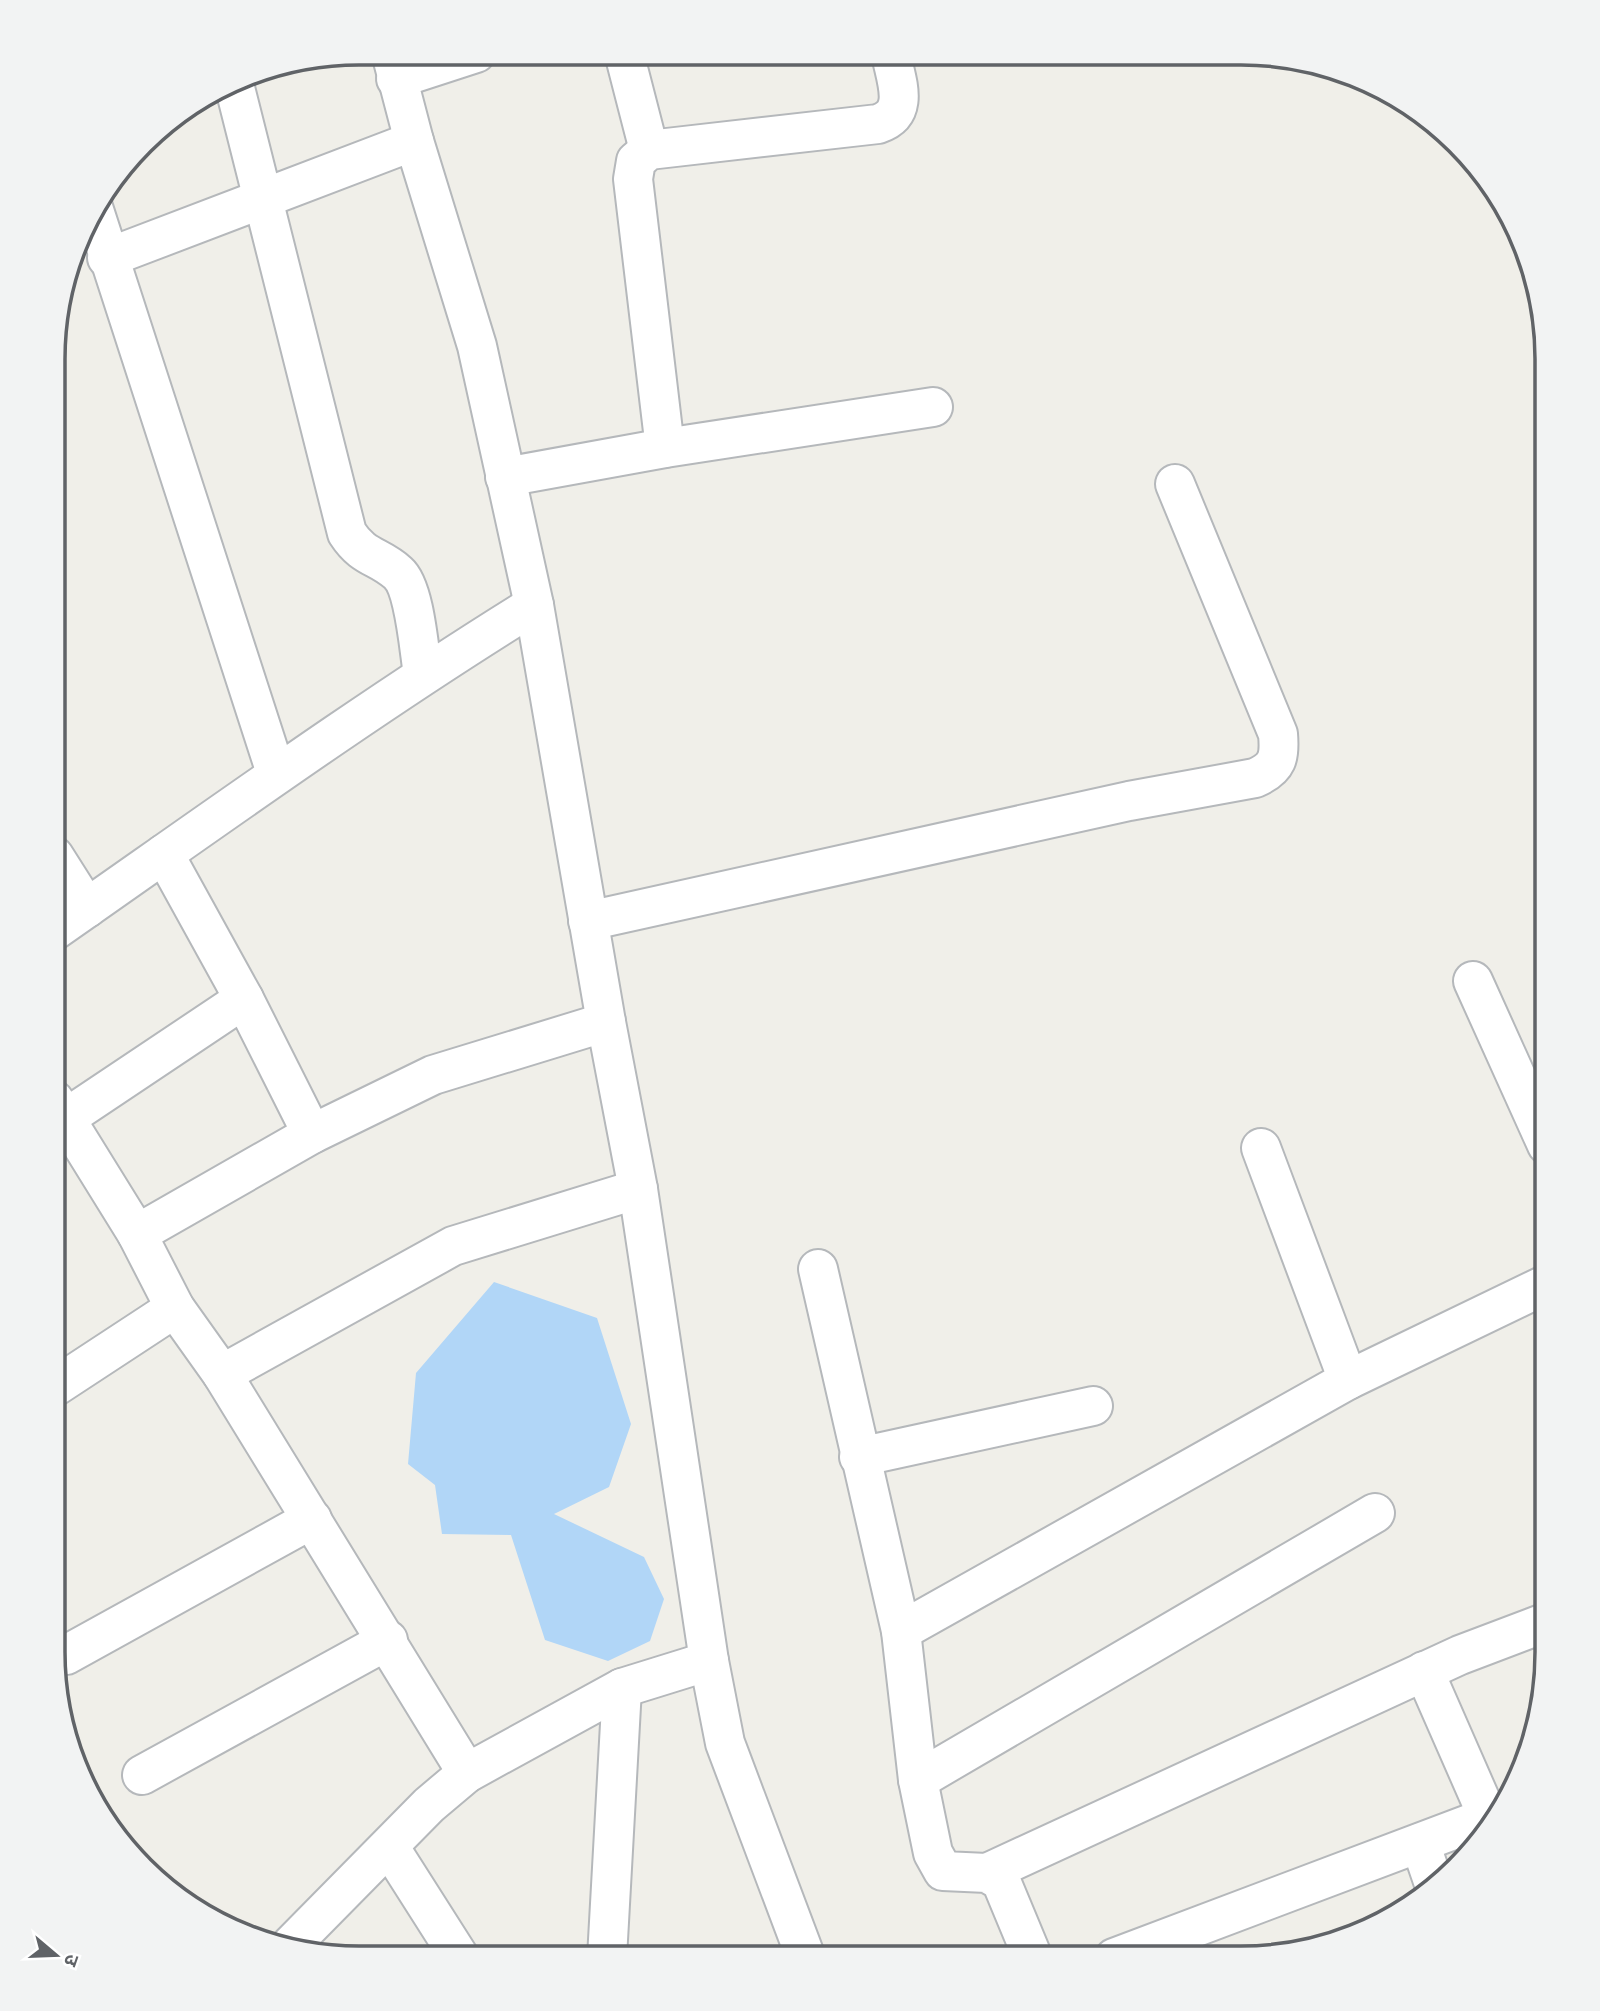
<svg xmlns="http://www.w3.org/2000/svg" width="1600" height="2011" viewBox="0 0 1600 2011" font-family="Montserrat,'Noto Sans Devanagari',sans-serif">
<rect width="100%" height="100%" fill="#f0efe9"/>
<polygon fill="#b1d6f7" points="494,1282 597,1318 631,1424 609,1487 554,1514 644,1557 664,1599 650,1641 608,1661 545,1640 511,1535 442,1534 435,1485 408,1464 416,1373"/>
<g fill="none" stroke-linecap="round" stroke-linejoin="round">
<defs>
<g id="minor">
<polyline points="391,53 414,141 477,346 534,605 606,1022 638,1189 709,1661 725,1743 806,1958"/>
<polyline points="624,53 649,150"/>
<polyline points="396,79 476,53"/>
<path d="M234 84 347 533C364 559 378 555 398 573 415 588 419 651 423 674"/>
<polyline points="93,207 276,773"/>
<polyline points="107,258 414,141"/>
<path d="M665 448 633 179 636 161 649 150 878 124C911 113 896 81 891 54"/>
<polyline points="505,477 665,448 933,407"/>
<polyline points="164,854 244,999 312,1134"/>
<polyline points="54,856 87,908"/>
<path d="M588 921 1129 801 1255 778C1278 768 1280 757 1278 734L1175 484"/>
<path d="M54 931C213 820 369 707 534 605"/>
<polyline points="1473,981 1547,1145"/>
<polyline points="54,1100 137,1234 175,1308 222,1374 467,1773"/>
<polyline points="66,1118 244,999"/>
<polyline points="1261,1148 1348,1380"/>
<polyline points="137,1234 312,1134 433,1075 606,1022"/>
<polyline points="818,1269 901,1631 918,1780 933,1853 943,1871 987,1873 1001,1881 1033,1958"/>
<polyline points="222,1374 453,1246 638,1189"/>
<polyline points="53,1388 175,1308"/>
<polyline points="859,1457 1093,1406"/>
<polyline points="901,1631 1348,1380 1547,1284"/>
<polyline points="66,1655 312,1519"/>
<polyline points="1424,1671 1488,1817"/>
<polyline points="142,1775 388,1640"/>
<polyline points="918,1780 1375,1513"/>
<polyline points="1420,1843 1433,1881"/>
<polyline points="390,1848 460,1958"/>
<polyline points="987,1873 1460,1655 1547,1622"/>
<polyline points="288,1948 429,1805 467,1773 622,1688 709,1661"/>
<polyline points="607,1958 622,1688"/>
<polyline points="1114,1958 1501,1812"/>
</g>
</defs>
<use href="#minor" stroke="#b5b8bb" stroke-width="42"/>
<use href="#minor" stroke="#fff" stroke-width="38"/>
</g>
<path d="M0 0H1600V2011H0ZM359 65H1241A294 294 0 0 1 1535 359V1652A294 294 0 0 1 1241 1946H359A294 294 0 0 1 65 1652V359A294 294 0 0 1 359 65Z" fill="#f2f3f3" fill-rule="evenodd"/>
<path fill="none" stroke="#606367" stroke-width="3.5" d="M359 65H1241A294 294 0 0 1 1535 359V1652A294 294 0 0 1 1241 1946H359A294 294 0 0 1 65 1652V359A294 294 0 0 1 359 65Z"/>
<g transform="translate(56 1955) rotate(109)" stroke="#ffffff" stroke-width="5" paint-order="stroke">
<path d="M0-5L12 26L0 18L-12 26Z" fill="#606367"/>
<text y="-10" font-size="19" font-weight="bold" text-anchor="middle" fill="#606367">उ</text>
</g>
</svg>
